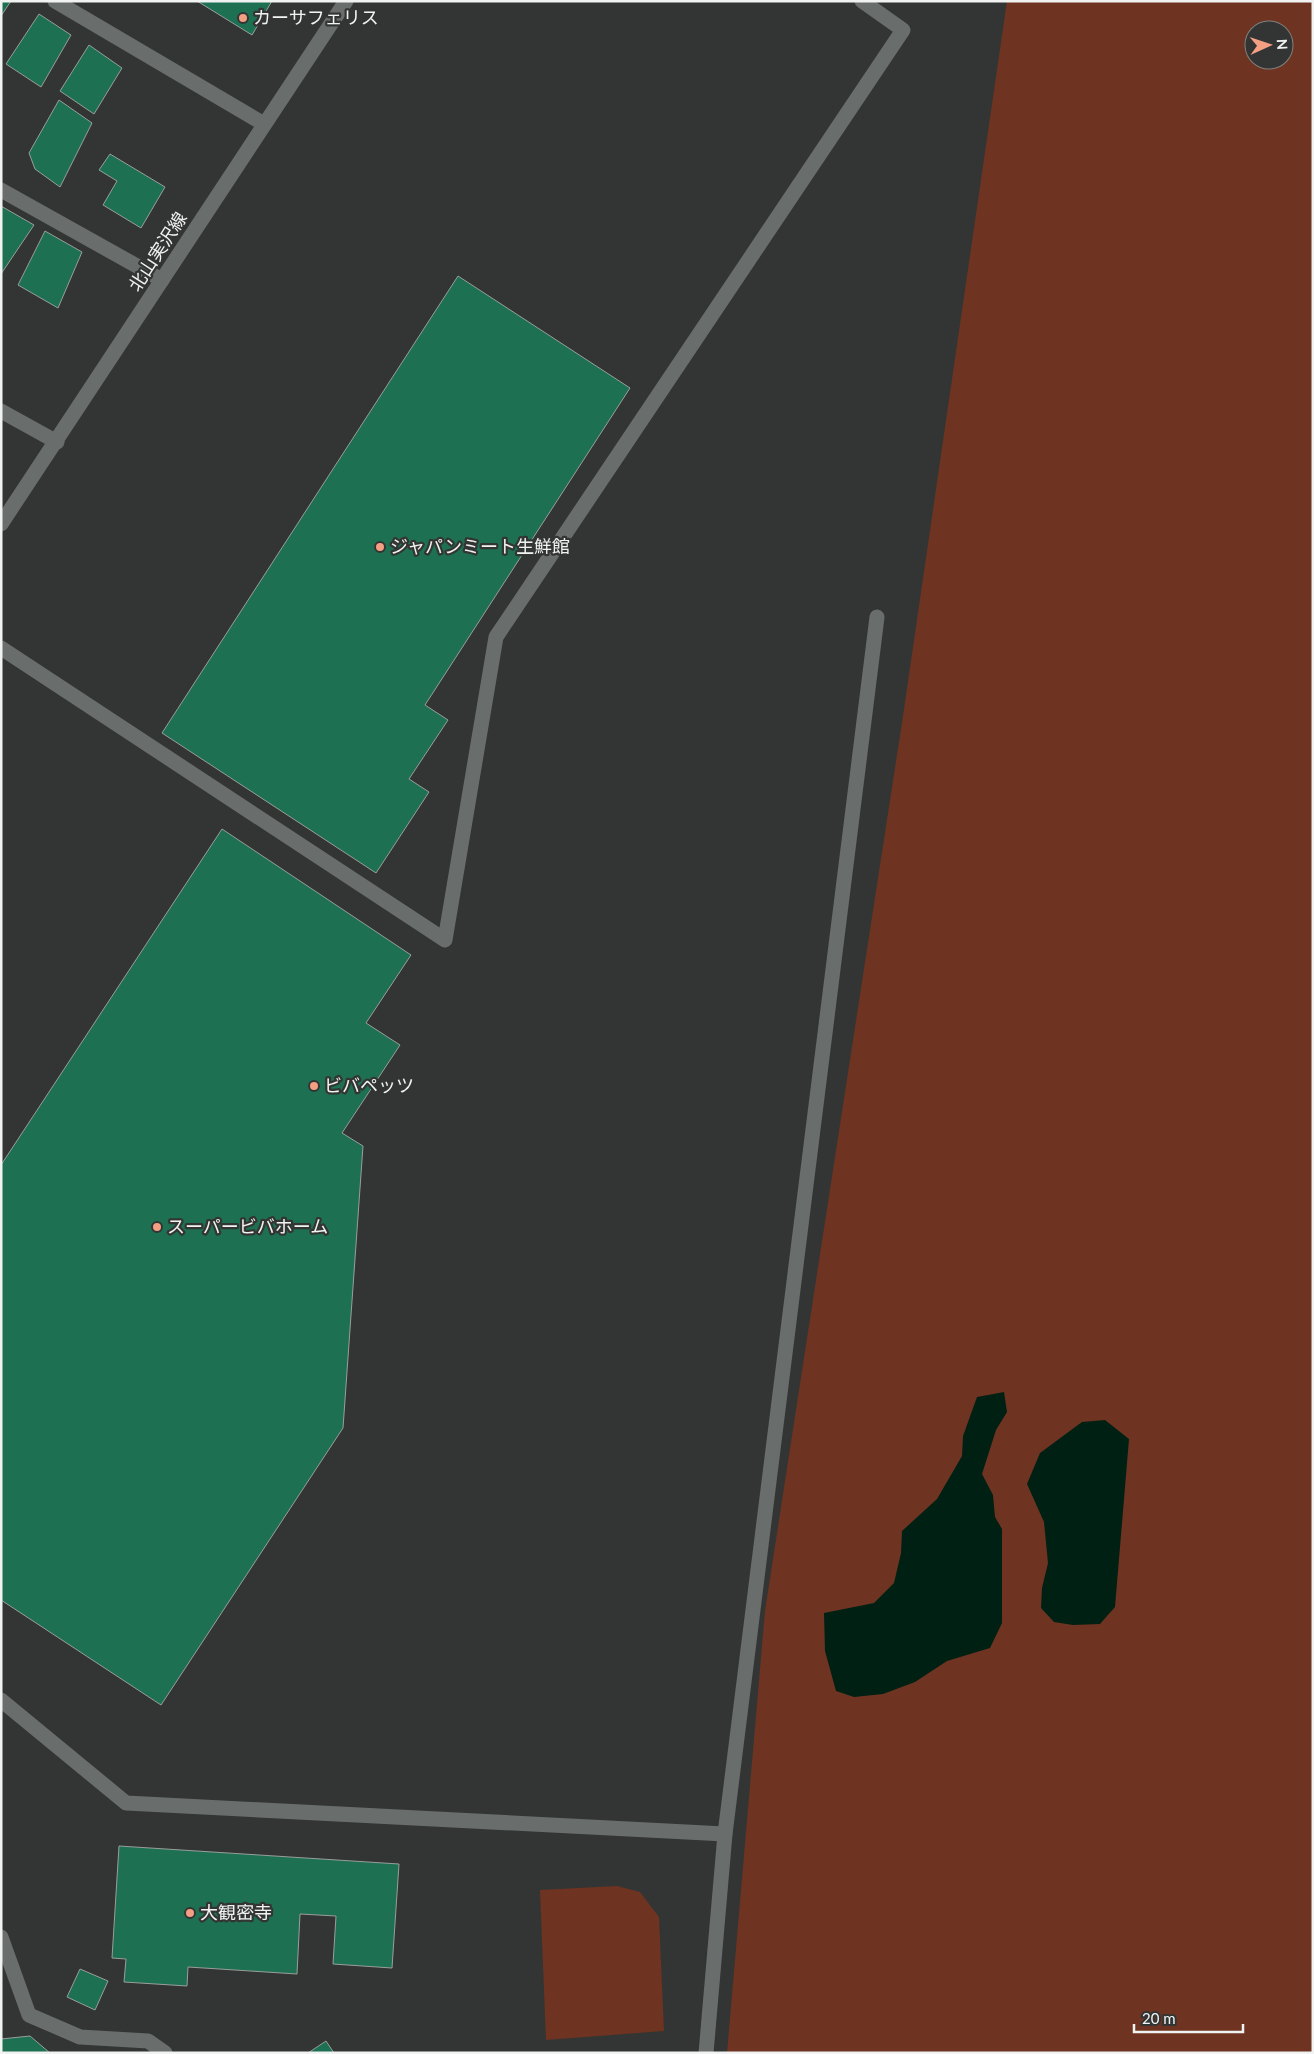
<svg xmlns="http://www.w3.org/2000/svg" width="1314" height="2054" viewBox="0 0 1314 2054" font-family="Lato,'Noto Sans JP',sans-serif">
<rect width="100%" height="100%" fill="#323533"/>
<g fill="#6e3421" fill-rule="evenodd">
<path d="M1007 1H1313V2053H727L765 1611 903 716ZM1254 30H1284V60H1254Z"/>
<polygon points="617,1886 640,1892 659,1917 664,2031 546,2040 540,1890"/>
</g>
<g fill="#002013">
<polygon points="1004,1392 1007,1412 996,1430 982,1474 993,1495 995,1517 1002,1529 1002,1623 990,1648 947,1661 915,1682 883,1694 854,1697 836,1691 825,1651 824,1613 874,1603 894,1583 901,1553 902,1531 937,1499 962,1456 963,1436 977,1397"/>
<polygon points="1105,1420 1129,1439 1115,1607 1100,1624 1073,1625 1054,1622 1041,1608 1042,1588 1048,1563 1044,1522 1027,1484 1040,1453 1082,1422"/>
</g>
<g fill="#1d7152" stroke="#9a9e9c">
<polygon points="1,1 11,1 1,16"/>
<polygon points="197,1 272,1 252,35"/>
<polygon points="39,14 71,35 41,87 6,64"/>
<polygon points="89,45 122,68 94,114 60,91"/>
<polygon points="59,100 92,123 60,187 35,169 29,153"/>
<polygon points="110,154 165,187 141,228 103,205 117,181 99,170"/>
<polygon points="1,206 34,225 1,274"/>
<polygon points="45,231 82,252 58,308 18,285"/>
<polygon points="458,276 630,388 425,705 448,720 409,779 429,792 376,873 162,733"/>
<polygon points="222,829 411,955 366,1023 400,1045 342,1133 363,1146 343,1428 161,1705 1,1600 1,1165"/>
<polygon points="119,1846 399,1864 392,1968 333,1964 336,1916 300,1914 297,1974 188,1967 187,1986 124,1982 126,1959 112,1958"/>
<polygon points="80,1969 108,1981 95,2010 67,1997"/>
<polygon points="30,2036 50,2053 1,2053 1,2039"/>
<polygon points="326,2041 334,2053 308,2053"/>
</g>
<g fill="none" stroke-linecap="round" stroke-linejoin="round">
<g stroke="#696d6b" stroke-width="15">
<polyline points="1,1700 126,1803 725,1834"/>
<polyline points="1,1937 29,2015 80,2037 148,2041 165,2053"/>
<polyline points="706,2053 725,1834 877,617"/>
</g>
<g stroke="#696d6b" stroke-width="15">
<polyline points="55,1 264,124"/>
<polyline points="1,190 162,280"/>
<polyline points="1,411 57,442"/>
<polyline points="1,648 445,940 496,637 903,30 862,1"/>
</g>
<polyline stroke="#696d6b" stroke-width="15" points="1,524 346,1"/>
</g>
<g fill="#f39f83" stroke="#323533" stroke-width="2">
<circle cx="243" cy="18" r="5"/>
<circle cx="380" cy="547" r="5"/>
<circle cx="314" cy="1086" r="5"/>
<circle cx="157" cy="1227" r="5"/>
<circle cx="190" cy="1913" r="5"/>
</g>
<g text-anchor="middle" stroke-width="4.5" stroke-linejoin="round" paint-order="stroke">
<g font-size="18" fill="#f1f3f2" stroke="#323533" text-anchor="start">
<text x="253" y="24">カーサフェリス</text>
<text x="390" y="553">ジャパンミート生鮮館</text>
<text x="324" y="1092">ビバペッツ</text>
<text x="167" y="1233">スーパービバホーム</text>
<text x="200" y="1919">大観密寺</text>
</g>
<g font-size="18" fill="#f1f3f2" stroke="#323533">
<text transform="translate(158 252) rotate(-57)" y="6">北山実沢線</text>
</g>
</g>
<rect width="1314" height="2054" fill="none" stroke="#f1f3f2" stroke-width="5"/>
<g transform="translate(1269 45) rotate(87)"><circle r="24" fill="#323533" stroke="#7e817f"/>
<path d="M0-4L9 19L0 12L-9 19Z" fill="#f39f83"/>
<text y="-8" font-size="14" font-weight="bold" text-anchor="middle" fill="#f1f3f2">N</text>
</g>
<path d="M1134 2024v8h109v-8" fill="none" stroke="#f1f3f2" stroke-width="2.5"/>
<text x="1142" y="2024" font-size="15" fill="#f1f3f2" stroke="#323533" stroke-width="4" paint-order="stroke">20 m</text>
</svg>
